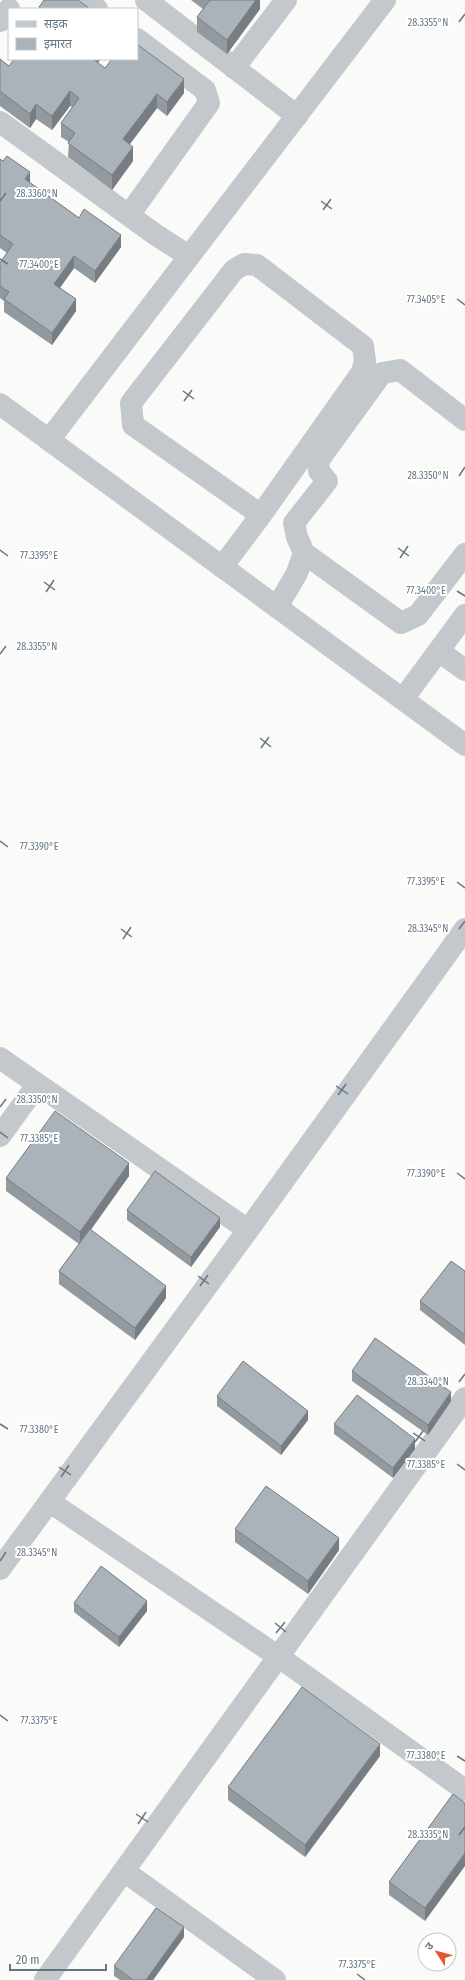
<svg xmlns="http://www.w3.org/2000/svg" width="465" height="1980" viewBox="0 0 465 1980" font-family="'Fira Sans Condensed','Noto Sans Devanagari',sans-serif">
<rect width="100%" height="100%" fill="#fafaf8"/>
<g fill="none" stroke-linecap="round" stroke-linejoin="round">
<g stroke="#c3c8cc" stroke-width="22">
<polyline points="85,0 97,9"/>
<polyline points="146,0 297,116"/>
<polyline points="0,21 9,9"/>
<polyline points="234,68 286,0"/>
<polyline points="0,122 156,235 189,256"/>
<polyline points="129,215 209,103 205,90 137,39"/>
<polyline points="0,404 465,745"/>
<polyline points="465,420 400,370 382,373 318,461 319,471 327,481 294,523 297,537 304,553 401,623 418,615 465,554"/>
<polyline points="49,440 385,0"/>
<polyline points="222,567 261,515 362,372 365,361 363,346 257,265 244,264 234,270 131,403 133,425 261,515"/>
<polyline points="277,607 297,573 304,553"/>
<polyline points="439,651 465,670"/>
<polyline points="403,699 465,615"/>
<polyline points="0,1058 248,1230"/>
<polyline points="0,1136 37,1085"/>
<polyline points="50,1502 279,1657 465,1790"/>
<polyline points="0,1569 248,1230 465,929"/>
<polyline points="124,1871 275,1980"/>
<polyline points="45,1980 465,1398"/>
</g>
</g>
<g fill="#929a9f">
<polygon points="191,0 260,0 260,9 227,54 197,32 197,17 203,9"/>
<polygon points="0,59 9,66 98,63 105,68 184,93 167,116 157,108 130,144 133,161 112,190 68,157 69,142 61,137 61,123 72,107 70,106 52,130 36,119 30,128 0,106"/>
<polygon points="0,159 30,183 121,247 95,283 74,268 60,288 76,311 52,345 4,312 4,301 0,298 0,263 7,253 0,248"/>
<polygon points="129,1176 91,1230 166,1298 135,1340 59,1284 59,1271 79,1244 6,1191 6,1178"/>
<polygon points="127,1210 220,1227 191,1267 127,1220"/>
<polygon points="465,1271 465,1345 420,1310 420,1301"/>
<polygon points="352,1371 451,1401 428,1435 352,1381"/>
<polygon points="217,1396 308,1420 281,1455 217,1406"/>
<polygon points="334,1424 415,1449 393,1478 334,1434"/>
<polygon points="235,1529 339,1550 308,1594 235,1542"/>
<polygon points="74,1603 147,1611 119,1647 74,1612"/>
<polygon points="380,1756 305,1857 228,1800 228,1787"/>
<polygon points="453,1794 425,1921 389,1895 389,1882"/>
<polygon points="184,1937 153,1980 120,1980 114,1976 114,1966"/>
</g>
<g fill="#777d82">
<polygon points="256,0 260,0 260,9 227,54 227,40"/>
<polygon points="91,59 101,59 91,72"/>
<polygon points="184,79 184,93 167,116 167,102"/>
<polygon points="70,91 70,106 52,130 52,116"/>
<polygon points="157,94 157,108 123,153 123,139"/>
<polygon points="36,104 36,119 30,128 30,114"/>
<polygon points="133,147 133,161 112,190 112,175"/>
<polygon points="30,172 30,184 25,179"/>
<polygon points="121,235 121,247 95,283 95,271"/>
<polygon points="74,256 74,268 54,296 54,284"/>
<polygon points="76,299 76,311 52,345 52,333"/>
<polygon points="129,1163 129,1176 80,1244 80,1232"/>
<polygon points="220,1218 220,1227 191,1267 191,1257"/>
<polygon points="166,1286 166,1298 135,1340 135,1328"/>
<polygon points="451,1392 451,1401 428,1435 428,1425"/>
<polygon points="308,1411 308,1420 281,1455 281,1446"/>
<polygon points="415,1439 415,1449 393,1478 393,1468"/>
<polygon points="339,1538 339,1550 308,1594 308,1581"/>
<polygon points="147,1601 147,1611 119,1647 119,1637"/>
<polygon points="380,1744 380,1756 305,1857 305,1845"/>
<polygon points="465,1853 465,1866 425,1921 425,1908"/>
<polygon points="184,1927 184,1937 153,1980 146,1980"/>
</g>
<g fill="#aab3b9" stroke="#777d82">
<polygon points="44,0 78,0 90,9 42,9 39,7"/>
<polygon points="210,0 256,0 227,40 197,17"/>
<polygon points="138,45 184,79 167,102 157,94 123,139 133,147 112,175 68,143 75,133 61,123 79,98 70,91 52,116 36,104 30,114 0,91 0,59 9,66 14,59 93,59 105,68 112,59 137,59 137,46"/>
<polygon points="7,156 30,172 25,179 79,218 84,209 121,235 95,271 74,256 54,284 76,299 52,333 4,299 9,292 0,286 0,263 13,244 0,235 0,159 3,161"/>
<polygon points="55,1111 129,1163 80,1232 6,1178"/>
<polygon points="155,1171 220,1218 191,1257 127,1210"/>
<polygon points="90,1229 166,1286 135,1328 59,1271"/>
<polygon points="451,1261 465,1271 465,1335 420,1301"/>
<polygon points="375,1338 451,1392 428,1425 352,1371"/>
<polygon points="243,1361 308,1411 281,1446 217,1396"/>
<polygon points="357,1395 415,1439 393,1468 334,1424"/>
<polygon points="266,1486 339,1538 308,1581 235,1529"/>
<polygon points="101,1566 147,1601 119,1637 74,1603"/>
<polygon points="302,1687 380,1744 305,1845 228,1787"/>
<polygon points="453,1794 465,1803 465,1853 425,1908 389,1882"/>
<polygon points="156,1908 184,1927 146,1980 133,1980 114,1966"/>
</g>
<path fill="none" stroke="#657683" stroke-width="1.5" d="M459 22 465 14M0 201 6 193M321 201 332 209M323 210 331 199M0 259 8 264M457 299 465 305M183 391 194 399M184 401 192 390M459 476 465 467M398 548 409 556M0 550 8 556M400 558 408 546M44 582 55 590M457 591 465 596M46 592 54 580M0 654 6 646M260 738 271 747M261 748 269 737M0 841 8 847M457 882 465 888M121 929 132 937M459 929 465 921M123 939 131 927M336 1086 348 1094M338 1095 346 1084M0 1107 6 1099M0 1132 8 1138M457 1173 465 1179M198 1276 209 1284M200 1286 208 1275M459 1382 465 1374M0 1424 8 1429M413 1433 425 1441M415 1442 423 1431M457 1464 465 1470M59 1467 71 1475M61 1477 69 1465M0 1561 6 1552M275 1623 286 1632M276 1633 285 1622M0 1715 8 1721M457 1756 465 1761M136 1814 148 1822M138 1824 146 1812M459 1835 465 1827M357 1974 365 1980"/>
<g font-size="10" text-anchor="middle" fill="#657683" stroke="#fff" stroke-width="4" stroke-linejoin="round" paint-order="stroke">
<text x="428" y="26">28.3355°N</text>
<text x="37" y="197">28.3360°N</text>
<text x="39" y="268">77.3400°E</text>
<text x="426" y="303">77.3405°E</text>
<text x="428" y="479">28.3350°N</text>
<text x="39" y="559">77.3395°E</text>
<text x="426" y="594">77.3400°E</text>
<text x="37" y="650">28.3355°N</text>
<text x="39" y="850">77.3390°E</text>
<text x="426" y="885">77.3395°E</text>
<text x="428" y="932">28.3345°N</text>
<text x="37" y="1103">28.3350°N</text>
<text x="39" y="1142">77.3385°E</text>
<text x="426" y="1177">77.3390°E</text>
<text x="428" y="1385">28.3340°N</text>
<text x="39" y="1433">77.3380°E</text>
<text x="426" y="1468">77.3385°E</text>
<text x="37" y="1556">28.3345°N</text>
<text x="39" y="1724">77.3375°E</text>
<text x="426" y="1759">77.3380°E</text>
<text x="428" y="1838">28.3335°N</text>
<text x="357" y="1968">77.3375°E</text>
</g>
<rect x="8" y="8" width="130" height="52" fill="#ffffff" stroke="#c1c8cd"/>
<rect x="16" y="21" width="20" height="6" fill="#c3c8cc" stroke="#c1c8cd"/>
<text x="44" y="28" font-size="12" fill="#657683">सड़क</text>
<rect x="16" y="38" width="20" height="12" fill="#aab3b9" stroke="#c1c8cd"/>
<text x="44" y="48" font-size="12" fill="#657683">इमारत</text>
<g transform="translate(437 1952) rotate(306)"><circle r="19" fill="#ffffff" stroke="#c1c8cd"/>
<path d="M0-3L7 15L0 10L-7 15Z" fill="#e4572e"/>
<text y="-6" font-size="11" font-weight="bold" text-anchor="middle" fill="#657683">उ</text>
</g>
<path d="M10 1964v6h96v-6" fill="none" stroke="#657683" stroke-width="2"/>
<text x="16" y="1964" font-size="12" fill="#657683" stroke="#ffffff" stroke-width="3" paint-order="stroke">20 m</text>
</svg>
